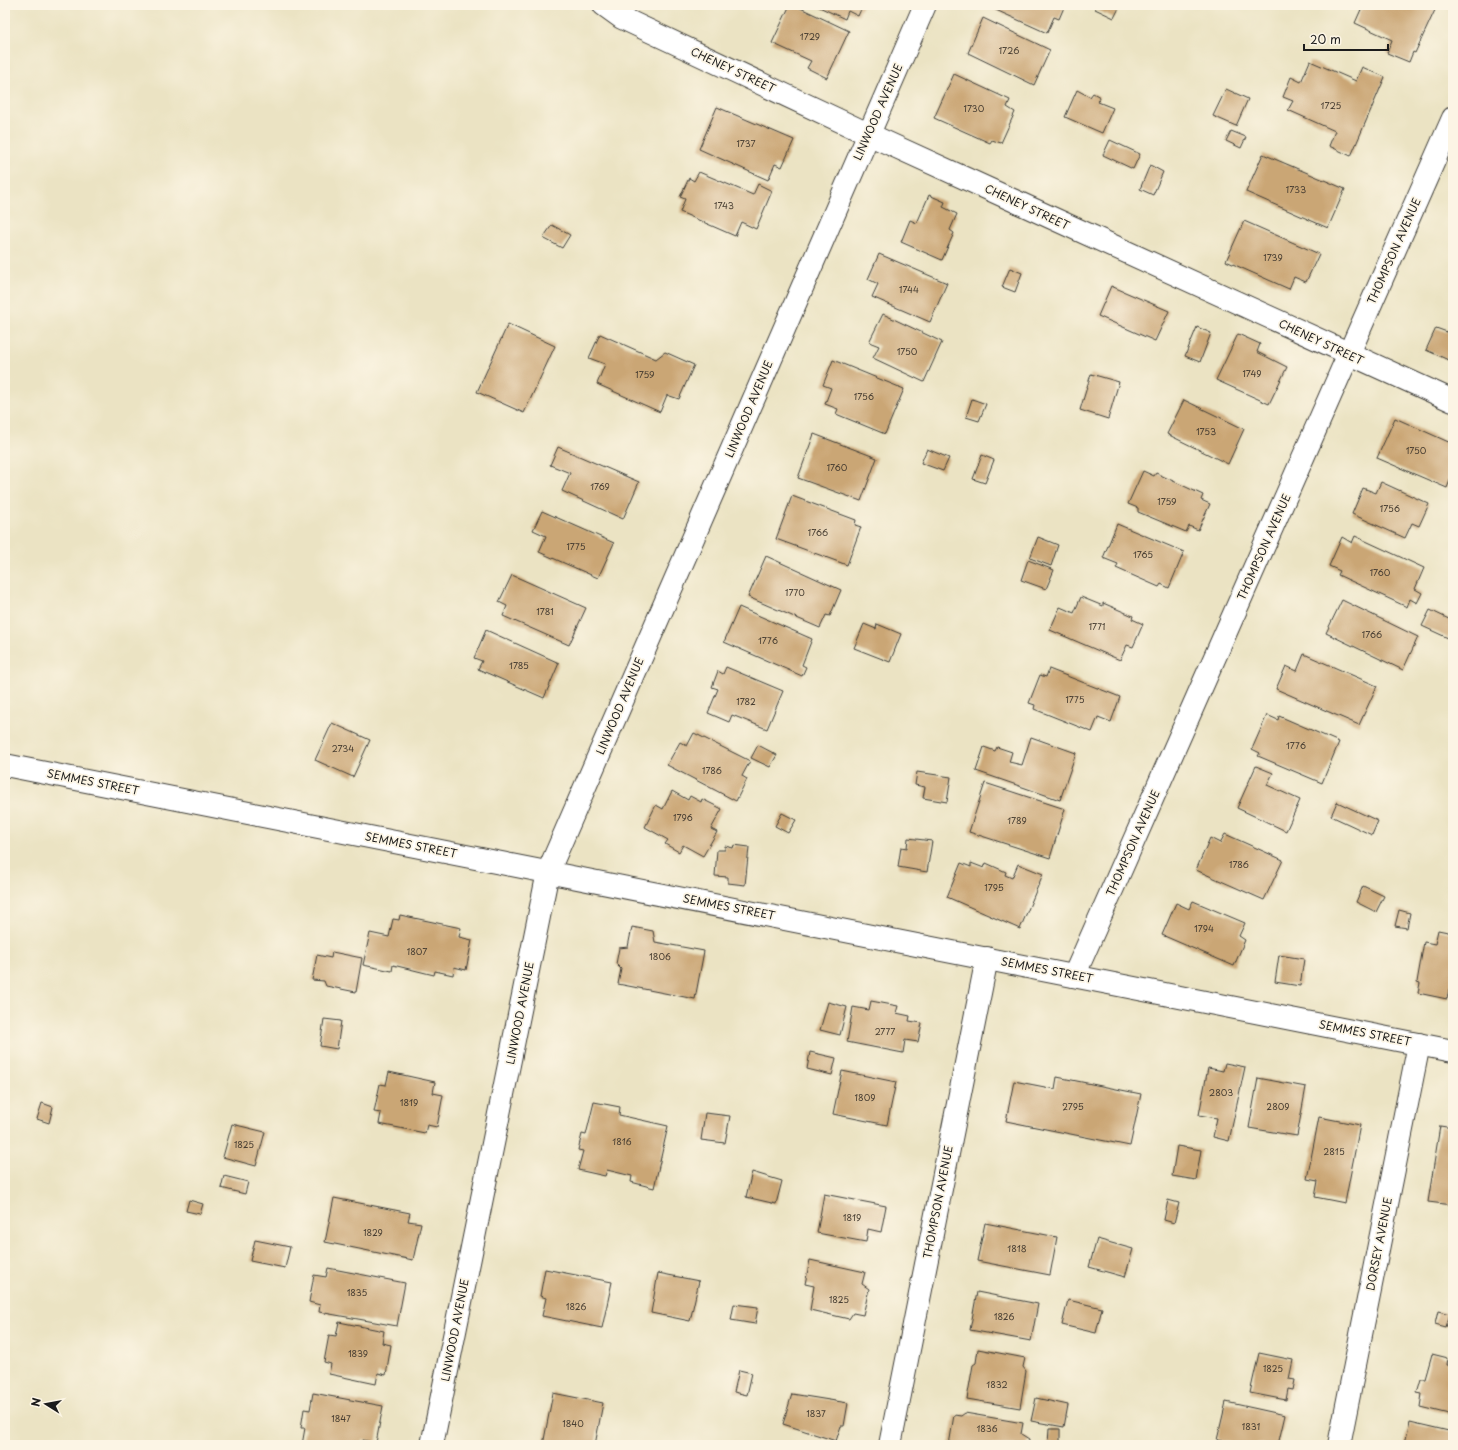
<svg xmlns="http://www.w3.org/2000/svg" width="1458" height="1450" viewBox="0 0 1458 1450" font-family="'Playpen Sans',sans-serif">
<rect width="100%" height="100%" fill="#fcf5e5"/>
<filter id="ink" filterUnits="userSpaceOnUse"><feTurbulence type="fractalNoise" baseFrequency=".025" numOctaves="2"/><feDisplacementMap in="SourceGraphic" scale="8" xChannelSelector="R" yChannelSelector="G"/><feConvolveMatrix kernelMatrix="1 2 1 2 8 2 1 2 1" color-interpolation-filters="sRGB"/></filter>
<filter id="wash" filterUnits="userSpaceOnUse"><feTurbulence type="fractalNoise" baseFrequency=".012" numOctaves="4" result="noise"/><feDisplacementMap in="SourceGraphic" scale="16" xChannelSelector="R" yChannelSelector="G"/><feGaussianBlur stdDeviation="0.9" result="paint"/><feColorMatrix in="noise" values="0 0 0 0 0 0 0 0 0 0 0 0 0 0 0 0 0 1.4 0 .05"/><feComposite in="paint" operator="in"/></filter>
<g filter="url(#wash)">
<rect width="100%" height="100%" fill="#ebe3c3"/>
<g id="blocks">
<g fill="#caa675">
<polygon points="790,5 794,5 849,31 827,78 807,68 811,61 772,43"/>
<polygon points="815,5 863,5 858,16 848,11 845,19"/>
<polygon points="987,5 1065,5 1059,19 1054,17 1047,33 987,6"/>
<polygon points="1097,5 1118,5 1120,6 1114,18 1095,9"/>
<polygon points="1363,5 1425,5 1435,10 1415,53 1413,52 1409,62 1387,53 1392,40 1355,23"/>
<polygon points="983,18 1050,50 1034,85 968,53"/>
<polygon points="1310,61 1356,81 1362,67 1385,77 1351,156 1329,146 1335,131 1288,110 1293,101 1283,97 1291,77 1301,82"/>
<polygon points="954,74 1010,100 1007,107 1015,112 1001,143 992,140 990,143 934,118"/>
<polygon points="1226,89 1248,99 1236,126 1213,116"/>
<polygon points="1077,90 1090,97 1093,93 1100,97 1098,102 1113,108 1102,133 1065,117"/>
<polygon points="717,107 794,140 782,167 775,164 768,180 699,149"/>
<polygon points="1231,131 1246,137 1241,148 1226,141"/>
<polygon points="1110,140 1140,154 1133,169 1103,155"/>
<polygon points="1263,154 1345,189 1328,228 1246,192"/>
<polygon points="1150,165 1163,172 1153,195 1140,189"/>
<polygon points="699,172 753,195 758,184 772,191 756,229 741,222 735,236 680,212 685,199 680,197 689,178 694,181"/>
<polygon points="929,195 945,202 943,207 957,214 950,230 954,233 942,260 901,242 910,220 917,223"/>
<polygon points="1244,221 1319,254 1306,282 1294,277 1289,289 1226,261"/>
<polygon points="552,225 570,235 562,248 543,238"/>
<polygon points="879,254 947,283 930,322 872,297 878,284 868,279"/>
<polygon points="1010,268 1022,273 1015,292 1002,287"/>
<polygon points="1111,286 1169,311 1155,341 1098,316"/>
<polygon points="883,314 942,342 924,382 873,358 879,346 869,342"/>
<polygon points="1453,319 1453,362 1426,350 1436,328 1447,332"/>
<polygon points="508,324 555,346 524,413 477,392"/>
<polygon points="1197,327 1211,333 1200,362 1185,356"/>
<polygon points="600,334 656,359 665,352 694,365 679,399 667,395 660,412 597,384 605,364 589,358"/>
<polygon points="1238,334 1260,344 1257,352 1287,367 1269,404 1216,380"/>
<polygon points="833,360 904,389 885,434 836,414 838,409 825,404 831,388 823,385"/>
<polygon points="1091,374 1119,382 1108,419 1080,410"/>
<polygon points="972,399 986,404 979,421 966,417"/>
<polygon points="1184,400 1244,429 1228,464 1167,434"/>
<polygon points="1395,418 1453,444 1453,479 1451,478 1447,488 1377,458"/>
<polygon points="814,434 877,458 861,501 798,478"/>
<polygon points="558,447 639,482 623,519 562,491 570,473 550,465"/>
<polygon points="927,449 949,458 943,471 921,463"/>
<polygon points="982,455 994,460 985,483 973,479"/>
<polygon points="1143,471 1154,476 1156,473 1203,495 1201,500 1210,504 1198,530 1189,526 1186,532 1138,512 1138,508 1128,504"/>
<polygon points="1381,482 1429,504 1419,526 1412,523 1405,538 1352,514 1363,488 1376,493"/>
<polygon points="792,496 856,520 855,525 861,527 847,565 776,539"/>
<polygon points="542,511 614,543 598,578 539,552 546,536 533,530"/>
<polygon points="1117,524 1184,552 1169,588 1161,584 1159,587 1116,568 1118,564 1103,558"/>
<polygon points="1355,536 1424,568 1415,589 1422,593 1417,603 1410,599 1407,607 1338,575 1340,571 1329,566 1342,537 1352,543"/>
<polygon points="1038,537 1058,545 1051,566 1030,558"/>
<polygon points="766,556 841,590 830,616 826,615 820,628 748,597"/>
<polygon points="1028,560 1054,570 1046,589 1021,580"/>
<polygon points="512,575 586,608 569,645 503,616 507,606 499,602"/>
<polygon points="1081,597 1103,606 1103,603 1133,616 1132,619 1143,624 1133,647 1127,645 1120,660 1050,630 1060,607 1074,613"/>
<polygon points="1342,600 1418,637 1403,670 1326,633"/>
<polygon points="739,607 812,639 802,665 806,667 802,676 724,642"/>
<polygon points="1430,610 1453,621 1453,627 1448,638 1422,626"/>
<polygon points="864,624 876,629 877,624 901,634 890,662 854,648"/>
<polygon points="486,630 559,663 544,698 478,669 482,661 474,658"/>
<polygon points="1304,654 1377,686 1359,725 1276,689 1286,666 1297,671"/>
<polygon points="726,667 783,691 767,729 732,715 729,722 708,713 718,689 712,687 718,671 723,674"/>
<polygon points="1049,669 1120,697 1111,722 1098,717 1092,732 1034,709 1035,705 1029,703 1040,675 1046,677"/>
<polygon points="1267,715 1278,720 1279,716 1339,742 1322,783 1258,756 1260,753 1252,749"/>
<polygon points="332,723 370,740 353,777 315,760"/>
<polygon points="694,733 750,761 742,776 747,779 736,801 667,765 680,742 687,746"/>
<polygon points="1031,737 1076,753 1060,800 976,771 984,747 995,751 997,747 1012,752 1009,762 1022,765"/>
<polygon points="758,745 777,755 770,767 751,758"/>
<polygon points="1256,766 1273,773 1267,785 1300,800 1286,831 1237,808"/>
<polygon points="917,772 951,777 947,802 923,798 925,787 915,785"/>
<polygon points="985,783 1065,809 1050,858 969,832"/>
<polygon points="672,791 688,800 690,796 701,802 702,799 722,809 711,829 717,832 703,856 683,845 679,852 665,844 668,840 645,827 656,805 663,809"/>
<polygon points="1337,802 1378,821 1372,835 1331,816"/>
<polygon points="782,813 796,820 788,833 775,826"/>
<polygon points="1225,834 1283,860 1264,900 1196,870 1210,838 1220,843"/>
<polygon points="908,838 932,841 927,872 898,867 901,847 907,848"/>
<polygon points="734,845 749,847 745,885 728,883 728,877 715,876 717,850 725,850 725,846 733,848"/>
<polygon points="961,863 971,867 971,863 984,868 986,863 1006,872 1005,875 1012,878 1018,864 1043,874 1020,929 947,897"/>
<polygon points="1363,886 1384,896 1376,912 1356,902"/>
<polygon points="1193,901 1245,923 1239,936 1245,940 1234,966 1162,935 1176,903 1189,909"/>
<polygon points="1399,910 1410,913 1407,928 1395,926"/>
<polygon points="400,915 461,928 459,937 472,940 466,970 454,967 453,975 435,971 434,975 393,965 392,971 363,965 370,933 389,937 393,919 399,920"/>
<polygon points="632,927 653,931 655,942 704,951 695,999 618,984 621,969 616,964 619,948 628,947"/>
<polygon points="1438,930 1453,933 1453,990 1449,989 1447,999 1418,993 1420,983 1417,982 1424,942 1435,944"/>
<polygon points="332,952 362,958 356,992 326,986 324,981 312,980 317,955 331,958"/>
<polygon points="1279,955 1304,959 1300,986 1275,982"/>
<polygon points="871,1001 898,1006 896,1013 910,1016 909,1021 922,1023 918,1042 905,1040 903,1053 847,1042 853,1007 869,1010"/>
<polygon points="828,1002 847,1007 840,1035 820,1030"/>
<polygon points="324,1019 341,1021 337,1049 320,1046"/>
<polygon points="810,1052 836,1058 832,1075 807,1069"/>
<polygon points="1225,1063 1245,1067 1229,1141 1213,1137 1217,1118 1199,1115 1208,1068 1223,1071"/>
<polygon points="842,1071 896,1082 887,1125 833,1114"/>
<polygon points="389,1072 435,1082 433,1093 443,1095 437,1127 427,1125 425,1133 379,1124 381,1113 374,1112 380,1084 386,1085"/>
<polygon points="1057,1077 1141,1094 1130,1146 1006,1121 1014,1081 1055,1089"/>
<polygon points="1258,1078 1306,1087 1297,1136 1249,1128"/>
<polygon points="594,1102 620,1107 619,1115 668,1126 654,1188 631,1182 632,1176 607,1170 605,1176 578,1170 583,1151 578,1150 582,1134 586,1135"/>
<polygon points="42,1103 53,1107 49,1123 37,1119"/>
<polygon points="705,1113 730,1116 725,1143 701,1140"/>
<polygon points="1319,1117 1360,1125 1345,1203 1315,1197 1318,1181 1307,1179"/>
<polygon points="232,1124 265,1132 256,1166 223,1157"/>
<polygon points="1440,1126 1453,1128 1453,1205 1428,1202"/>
<polygon points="1177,1146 1201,1150 1196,1180 1172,1176"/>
<polygon points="752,1172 782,1181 776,1204 746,1197"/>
<polygon points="224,1176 248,1182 245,1194 221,1188"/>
<polygon points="824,1194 886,1206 881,1232 868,1229 866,1242 817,1233"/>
<polygon points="334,1198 410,1213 408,1221 421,1223 413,1260 325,1242"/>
<polygon points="189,1200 203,1204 200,1214 186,1211"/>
<polygon points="1168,1200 1179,1203 1174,1223 1164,1220"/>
<polygon points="985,1223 1057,1237 1050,1275 977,1261"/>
<polygon points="1097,1239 1133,1249 1125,1277 1089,1267"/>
<polygon points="255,1240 290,1247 285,1268 250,1261"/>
<polygon points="810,1260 865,1272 862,1284 869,1289 863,1315 853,1313 849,1319 810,1310 814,1286 805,1284"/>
<polygon points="328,1268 405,1283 397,1326 319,1312 320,1305 309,1302 314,1275 326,1277"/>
<polygon points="545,1269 612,1282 602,1328 542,1316 546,1298 540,1296"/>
<polygon points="658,1273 699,1281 690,1321 651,1313"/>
<polygon points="977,1292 1038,1304 1031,1341 970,1330"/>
<polygon points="1068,1300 1102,1308 1096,1333 1062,1325"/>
<polygon points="734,1304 758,1307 755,1324 731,1320"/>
<polygon points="1438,1311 1450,1314 1446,1327 1435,1324"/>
<polygon points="339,1322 384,1331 382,1343 391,1345 386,1375 378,1373 376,1384 329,1374 331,1364 324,1362 329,1335 336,1336"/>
<polygon points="978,1349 1025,1358 1023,1367 1026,1371 1020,1408 967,1399 973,1365 976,1363"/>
<polygon points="1259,1353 1293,1360 1289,1379 1295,1380 1293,1390 1288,1389 1286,1400 1250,1393"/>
<polygon points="1432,1354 1448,1358 1447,1365 1453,1366 1453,1415 1420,1407 1422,1394 1417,1393 1421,1379 1425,1379"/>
<polygon points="739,1370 752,1373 747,1395 734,1392"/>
<polygon points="313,1393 383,1406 376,1443 363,1440 362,1445 302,1445 305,1428 301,1428 304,1409 310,1410"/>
<polygon points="553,1393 603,1403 595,1445 543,1445"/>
<polygon points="792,1394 848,1403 844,1426 841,1426 836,1441 783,1424"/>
<polygon points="1036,1398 1068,1405 1064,1427 1031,1421"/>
<polygon points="1226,1402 1285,1415 1278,1445 1241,1445 1217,1440"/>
<polygon points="965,1413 1023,1423 1021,1434 1029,1439 1028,1445 949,1445 954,1415 961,1416"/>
<polygon points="1410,1422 1453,1432 1453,1445 1412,1445 1405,1443"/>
<polygon points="1049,1429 1060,1429 1060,1444 1048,1444"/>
</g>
</g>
</g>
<g filter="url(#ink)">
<use href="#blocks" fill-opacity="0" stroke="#3b3a35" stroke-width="1"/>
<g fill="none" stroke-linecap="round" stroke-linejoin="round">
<defs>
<g id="minor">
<polyline points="604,5 622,18 868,134 1453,401"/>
<polyline points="5,765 1453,1051"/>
<polyline points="1074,976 1453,118"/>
<polyline points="432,1445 548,872 925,5"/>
<polyline points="890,1445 987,958"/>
<polyline points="1339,1445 1419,1044"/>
</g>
</defs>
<use href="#minor" stroke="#3b3a35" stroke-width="24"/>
<use href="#minor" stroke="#fff" stroke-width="22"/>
</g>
</g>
<g text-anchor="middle" stroke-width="3.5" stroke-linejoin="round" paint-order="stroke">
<g font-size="9" fill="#483e32">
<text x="810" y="40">1729</text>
<text x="1009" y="54">1726</text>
<text x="1331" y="109">1725</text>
<text x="974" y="112">1730</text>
<text x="746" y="147">1737</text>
<text x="1296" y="193">1733</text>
<text x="724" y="209">1743</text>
<text x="1273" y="261">1739</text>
<text x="909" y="293">1744</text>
<text x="907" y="355">1750</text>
<text x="1252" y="377">1749</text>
<text x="645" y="378">1759</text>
<text x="864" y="400">1756</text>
<text x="1206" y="435">1753</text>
<text x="1416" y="454">1750</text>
<text x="837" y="471">1760</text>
<text x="600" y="490">1769</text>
<text x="1167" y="505">1759</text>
<text x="1390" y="512">1756</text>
<text x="818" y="536">1766</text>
<text x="576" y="550">1775</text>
<text x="1143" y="558">1765</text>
<text x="1380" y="576">1760</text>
<text x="795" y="596">1770</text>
<text x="545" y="615">1781</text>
<text x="1097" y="630">1771</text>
<text x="1372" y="638">1766</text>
<text x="768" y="644">1776</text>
<text x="519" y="669">1785</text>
<text x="1075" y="703">1775</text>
<text x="746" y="705">1782</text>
<text x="1296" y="749">1776</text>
<text x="343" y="752">2734</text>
<text x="712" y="774">1786</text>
<text x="683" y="821">1796</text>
<text x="1017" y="824">1789</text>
<text x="1239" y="868">1786</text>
<text x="994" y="891">1795</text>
<text x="1204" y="932">1794</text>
<text x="417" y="955">1807</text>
<text x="660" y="960">1806</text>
<text x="885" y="1035">2777</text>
<text x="1221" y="1096">2803</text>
<text x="865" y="1101">1809</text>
<text x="409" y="1106">1819</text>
<text x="1073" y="1110">2795</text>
<text x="1278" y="1110">2809</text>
<text x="622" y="1145">1816</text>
<text x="244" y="1148">1825</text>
<text x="1334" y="1155">2815</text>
<text x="852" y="1221">1819</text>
<text x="373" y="1236">1829</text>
<text x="1017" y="1252">1818</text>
<text x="357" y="1296">1835</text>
<text x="839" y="1303">1825</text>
<text x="576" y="1310">1826</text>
<text x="1004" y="1320">1826</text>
<text x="358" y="1357">1839</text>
<text x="1273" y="1372">1825</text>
<text x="997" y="1388">1832</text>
<text x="816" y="1417">1837</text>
<text x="341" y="1422">1847</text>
<text x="573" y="1427">1840</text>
<text x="1251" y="1430">1831</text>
<text x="987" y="1432">1836</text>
</g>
<g font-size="11" fill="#1c1c1c" stroke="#fcf5e5">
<text transform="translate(733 70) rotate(25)" y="4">CHENEY STREET</text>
<text transform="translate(878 112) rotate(-66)" y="4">LINWOOD AVENUE</text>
<text transform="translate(1027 207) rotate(25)" y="4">CHENEY STREET</text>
<text transform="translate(1394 251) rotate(-66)" y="4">THOMPSON AVENUE</text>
<text transform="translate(1321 342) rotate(25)" y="4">CHENEY STREET</text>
<text transform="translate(749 409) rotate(-67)" y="4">LINWOOD AVENUE</text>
<text transform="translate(1264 547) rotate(-66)" y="4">THOMPSON AVENUE</text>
<text transform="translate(620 706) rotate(-67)" y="4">LINWOOD AVENUE</text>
<text transform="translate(93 782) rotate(11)" y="4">SEMMES STREET</text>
<text transform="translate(1133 843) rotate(-66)" y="4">THOMPSON AVENUE</text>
<text transform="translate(411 845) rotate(11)" y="4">SEMMES STREET</text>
<text transform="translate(729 907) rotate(11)" y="4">SEMMES STREET</text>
<text transform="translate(1047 970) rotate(11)" y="4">SEMMES STREET</text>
<text transform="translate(520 1013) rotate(-79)" y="4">LINWOOD AVENUE</text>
<text transform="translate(1365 1033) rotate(11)" y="4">SEMMES STREET</text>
<text transform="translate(938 1202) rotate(-79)" y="4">THOMPSON AVENUE</text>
<text transform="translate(1379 1244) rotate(-79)" y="4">DORSEY AVENUE</text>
<text transform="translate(455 1330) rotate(-79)" y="4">LINWOOD AVENUE</text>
</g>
</g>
<rect width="1458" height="1450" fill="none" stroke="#fcf5e5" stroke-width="20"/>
<g transform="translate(46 1404) rotate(281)" stroke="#fcf5e5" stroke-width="3" paint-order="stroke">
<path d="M0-3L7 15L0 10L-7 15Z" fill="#1c1c1c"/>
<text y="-6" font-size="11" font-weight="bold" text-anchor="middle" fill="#1c1c1c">N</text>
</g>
<path d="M1304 44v6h84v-6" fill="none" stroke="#1c1c1c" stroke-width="2"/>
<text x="1310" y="44" font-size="12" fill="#1c1c1c" stroke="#fcf5e5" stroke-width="3" paint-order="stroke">20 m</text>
</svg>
